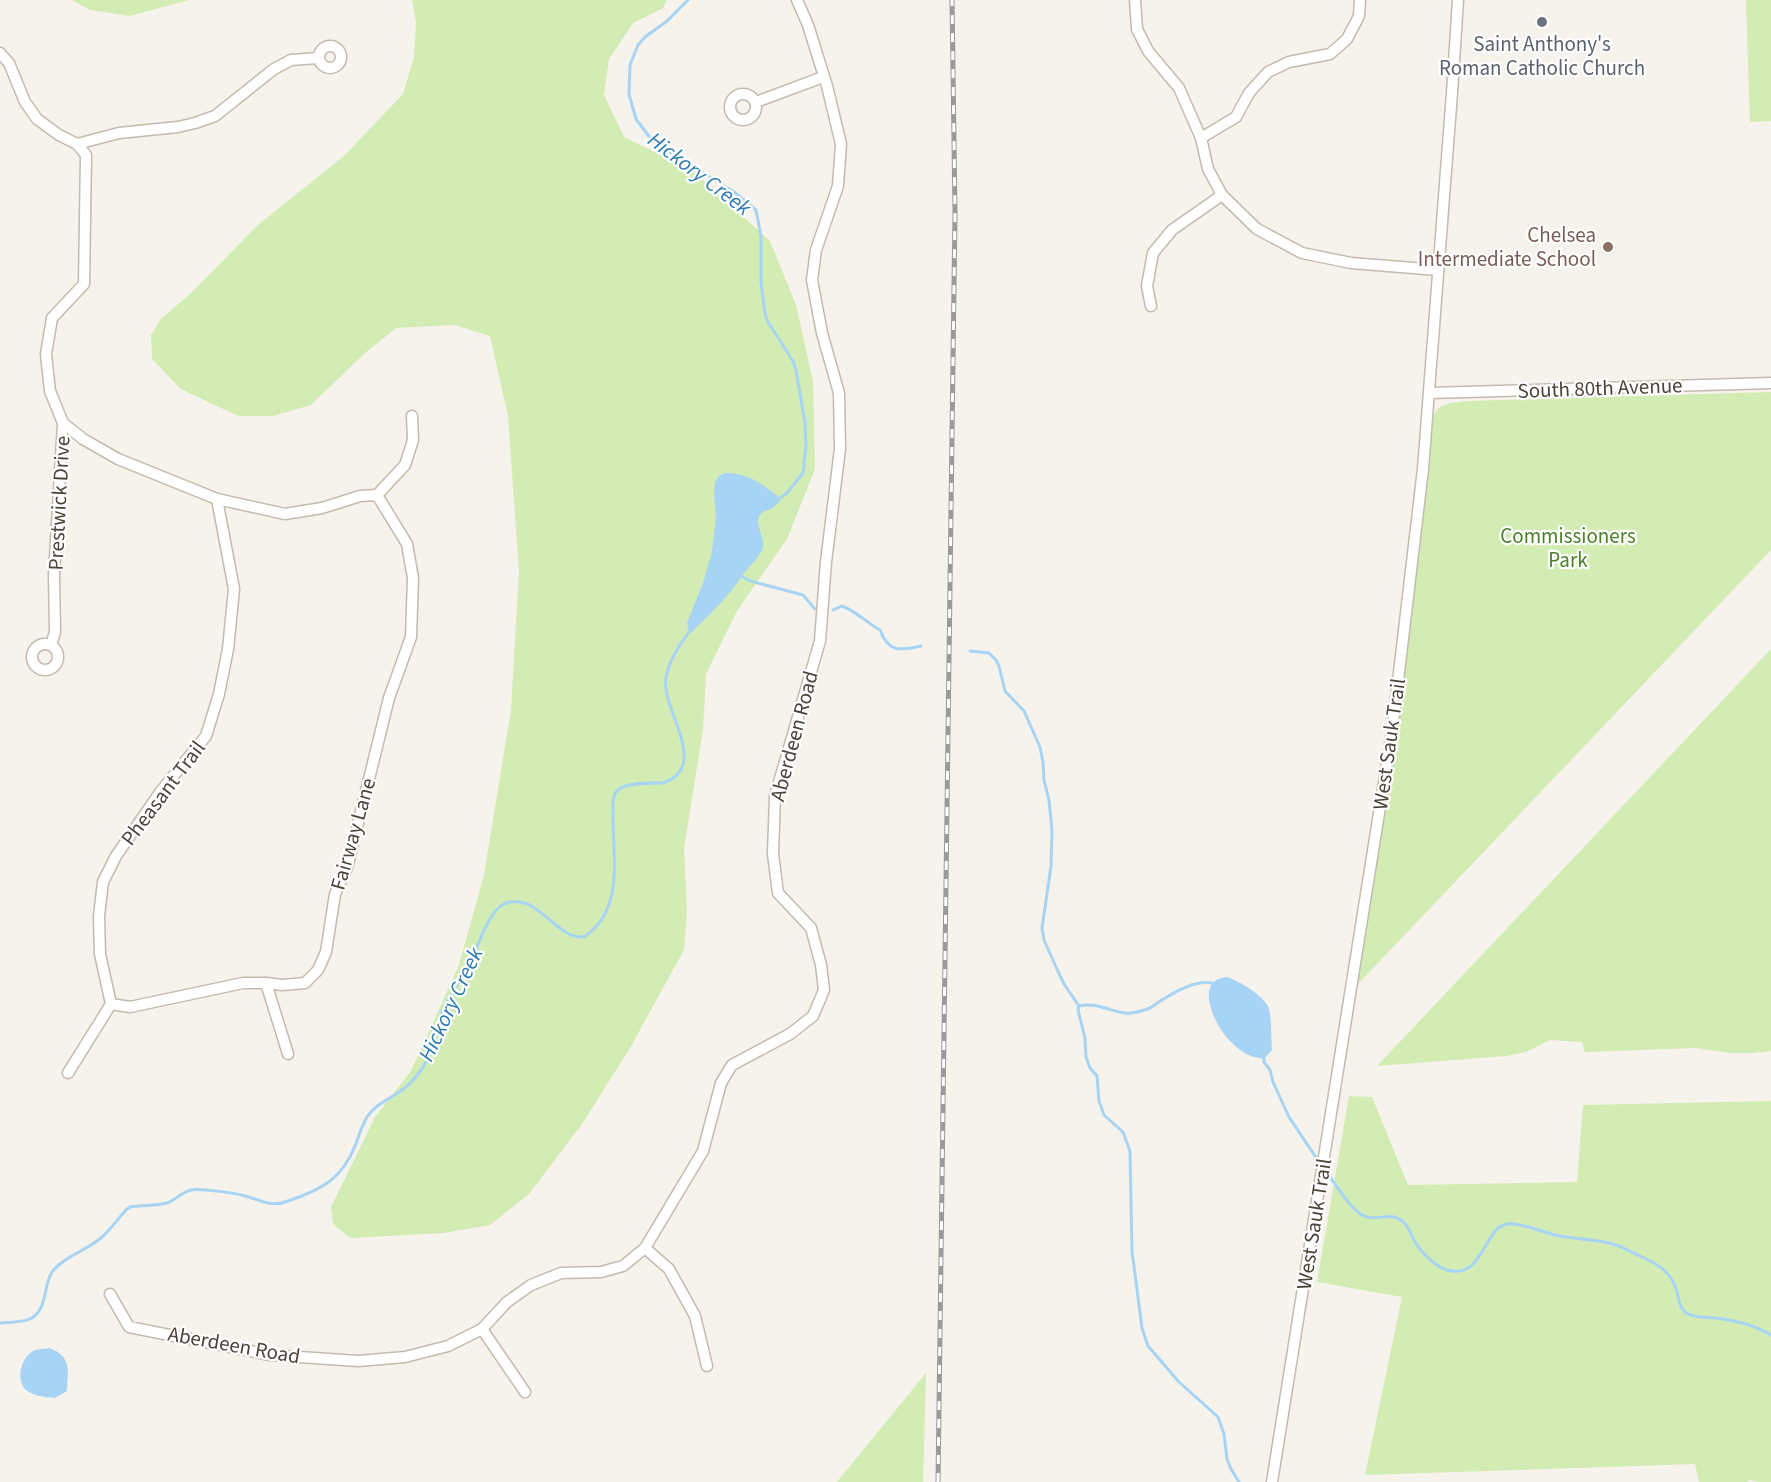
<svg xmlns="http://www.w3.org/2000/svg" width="1771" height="1482" viewBox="0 0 1771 1482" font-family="'Source Sans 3',sans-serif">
<rect width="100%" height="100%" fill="#f6f3ec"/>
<g fill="#d2ecb3">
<polygon points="72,0 189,0 130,16 90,10"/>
<polygon points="412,0 667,0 663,8 633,23 609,59 604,95 624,137 693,171 770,241 796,305 813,381 815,469 787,539 737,611 706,674 703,730 684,848 687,913 684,950 630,1048 582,1124 529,1194 490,1225 444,1233 350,1238 333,1224 331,1207 375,1117 411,1071 459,965 484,875 511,710 519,571 508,416 490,336 455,325 396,328 365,353 311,405 273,416 238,416 181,389 152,359 151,335 161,319 192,292 259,224 344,156 403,94 414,57 416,21"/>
<polygon points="1746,0 1771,0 1771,121 1750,122"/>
<path d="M1771 392V550L1358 984 1393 760 1433 417C1439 402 1452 403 1467 401Z"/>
<polygon points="1771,649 1771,1051 1753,1053 1730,1053 1696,1048 1585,1052 1582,1042 1550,1040 1526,1052 1507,1056 1377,1066"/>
<polygon points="1349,1096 1372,1097 1408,1185 1577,1182 1583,1105 1771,1101 1771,1482 1758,1482 1750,1480 1747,1482 1699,1482 1695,1464 1365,1475 1402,1297 1317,1282"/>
<polygon points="926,1373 923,1482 837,1482"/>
</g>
<g fill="#a7d4f4">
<path d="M725 473C747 472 764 485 780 498V501C777 504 775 506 773 508 768 511 764 510 761 514 752 524 767 537 762 550 758 558 751 565 745 572 731 594 711 613 692 632H689L687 623 703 583 712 552 716 517 714 495 715 482 719 476Z"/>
<path d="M1228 977C1240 982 1261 994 1268 1006 1272 1015 1271 1038 1272 1050L1264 1059C1259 1057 1255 1058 1251 1056 1243 1053 1237 1048 1232 1043 1216 1029 1191 979 1228 977Z"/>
<path d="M49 1348C72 1356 68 1371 67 1391L55 1398C45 1397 31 1396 24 1388 16 1376 22 1356 35 1350 39 1349 45 1349 49 1348Z"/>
</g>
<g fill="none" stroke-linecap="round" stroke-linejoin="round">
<g stroke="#a7d4f4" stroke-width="3">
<polyline points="688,0 667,21 645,37 638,45 630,65 629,94 636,119 651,139 665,149 734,192 756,210 761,236 761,282 765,314 768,322 793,361 796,370 805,423 806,446 803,473 787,493 780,498"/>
<polyline points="743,577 750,581 803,595 815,609"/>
<path d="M833 610 842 606C856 611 867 623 880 630 889 654 901 650 921 646"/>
<polyline points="970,651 989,653 996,660 999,666 1005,691 1024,711 1040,747 1043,762 1044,780 1049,800 1052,830 1051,866 1042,928 1044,940 1056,967 1064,984 1079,1006 1078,1010 1085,1038 1086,1057 1090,1068 1097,1076 1099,1101 1104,1115 1123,1132 1130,1151 1132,1251 1142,1328 1148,1346 1179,1382 1218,1417 1224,1434 1227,1459 1231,1469 1239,1482"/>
<path d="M1079 1006C1096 1002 1109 1011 1125 1013 1131 1014 1138 1012 1144 1010 1151 1009 1154 1005 1160 1001 1175 992 1194 980 1212 983"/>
<polyline points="1264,1059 1264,1062 1270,1070 1273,1082 1289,1117 1317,1159"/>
<path d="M1328 1174C1337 1186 1353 1214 1367 1217 1380 1220 1391 1212 1402 1221 1409 1226 1410 1233 1414 1240 1420 1251 1434 1266 1447 1270 1484 1280 1483 1228 1507 1224 1520 1222 1542 1232 1555 1235 1573 1239 1591 1239 1609 1243 1620 1245 1628 1251 1638 1255 1647 1259 1658 1264 1665 1271 1669 1275 1673 1281 1675 1286 1679 1295 1678 1309 1688 1314 1696 1318 1707 1317 1715 1318 1733 1320 1755 1325 1771 1335"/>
<path d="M0 1323C9 1322 24 1323 32 1318 48 1307 43 1286 52 1272 62 1258 87 1250 101 1238 110 1230 118 1219 126 1210L130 1207C142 1205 156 1206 167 1203 175 1200 182 1192 191 1190 199 1188 236 1193 245 1196 262 1200 270 1208 288 1201 321 1190 342 1179 355 1146 360 1134 362 1122 370 1113 377 1104 387 1100 396 1094 410 1086 421 1072 429 1057 435 1044 435 1027 441 1014 449 995 461 980 470 962 479 946 487 913 504 904 537 890 554 939 584 937 626 909 612 854 613 812 613 804 612 795 618 790 626 782 652 783 663 783 712 766 660 709 666 678 669 660 679 646 689 632"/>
</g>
<defs>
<g id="street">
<polyline points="1135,0 1137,29 1148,51 1179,88 1201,138 1208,169 1222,195 1257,229 1302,253 1351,263 1438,270"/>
<circle cx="330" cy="57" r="11"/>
<polyline points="0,53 9,63 25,102 37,119 59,135 77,144 86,155 84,284 52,318 46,354 50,391 63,423 54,574 55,632 51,645"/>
<circle cx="743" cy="107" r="13"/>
<polyline points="756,102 823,77"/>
<polyline points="1201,138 1236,117 1249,93 1268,72 1289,62 1330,54 1347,39 1359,16 1360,0"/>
<polyline points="77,144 119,133 178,127 195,123 215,116 274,69 291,60 318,58"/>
<polyline points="1151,306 1147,286 1153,253 1172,230 1222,195"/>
<polyline points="1429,393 1771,383"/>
<polyline points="63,423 83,439 118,459 217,499 285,514 322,508 360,496 377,495"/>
<polyline points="377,495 405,465 413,440 412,416"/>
<circle cx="45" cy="657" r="13"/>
<polyline points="266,983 288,1054"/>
<polyline points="111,1004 130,1007 243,983 266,983 282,985 305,983 318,970 326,952 335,894 347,868 389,698 411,637 413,578 407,544 377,495"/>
<polyline points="68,1073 111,1004 100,954 99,916 103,882 116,856 161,791 206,736 219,694 228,649 234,589 217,499"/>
<polyline points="645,1248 669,1269 695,1316 707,1366"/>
<polyline points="110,1294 129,1327 270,1355 358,1361 405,1357 448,1346 482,1329 507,1302 531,1285 561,1273 601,1272 623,1266 645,1248 703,1151 721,1083 732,1065 790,1034 813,1016 824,990 821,965 811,928 778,893 773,854 775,796 820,641 826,562 840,449 839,393 822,333 812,280 816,250 838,186 841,144 827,86 808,25 797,0"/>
<polyline points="482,1329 525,1392"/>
<polyline points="1272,1482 1392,732 1423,469 1452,93 1458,0"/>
</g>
</defs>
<use href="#street" stroke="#c3bbad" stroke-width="13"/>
<use href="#street" stroke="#fff" stroke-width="10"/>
<defs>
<polyline id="rail" points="938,1482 955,212 952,0"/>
</defs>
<use href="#rail" stroke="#9a9a9a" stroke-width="5"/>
<use href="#rail" stroke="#fff" stroke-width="3" stroke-dasharray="9" stroke-linecap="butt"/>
</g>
<circle fill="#6b7280" stroke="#fff" stroke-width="2" cx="1542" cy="22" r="6"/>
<circle fill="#8d6e63" stroke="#fff" stroke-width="2" cx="1608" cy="247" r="6"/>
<g text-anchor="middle" stroke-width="4.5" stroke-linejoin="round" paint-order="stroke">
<g font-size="21" fill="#5b616d" stroke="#fff">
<text x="1542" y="51">Saint Anthony's<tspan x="1542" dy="24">Roman Catholic Church</tspan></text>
</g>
<g font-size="21" fill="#785e54" stroke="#fff" text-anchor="end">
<text x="1596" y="242">Chelsea<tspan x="1596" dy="24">Intermediate School</tspan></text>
</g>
<g font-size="21" fill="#4b4438" stroke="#fff">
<text transform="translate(1600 388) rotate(-2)" y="7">South 80th Avenue</text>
<text transform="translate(59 503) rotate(-87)" y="7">Prestwick Drive</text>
<text transform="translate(794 736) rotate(-75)" y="7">Aberdeen Road</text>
<text transform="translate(1389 744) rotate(-82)" y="7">West Sauk Trail</text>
<text transform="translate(163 793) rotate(-53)" y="7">Pheasant Trail</text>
<text transform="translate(353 834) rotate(-74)" y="7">Fairway Lane</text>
<text transform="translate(1314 1224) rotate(-81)" y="7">West Sauk Trail</text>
<text transform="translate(234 1345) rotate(10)" y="7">Aberdeen Road</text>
</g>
<g font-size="21" fill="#498127" stroke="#fff">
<text x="1568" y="543">Commissioners<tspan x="1568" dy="24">Park</tspan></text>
</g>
<g font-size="22" font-style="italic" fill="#2a7ab5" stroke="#fff">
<text transform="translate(700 173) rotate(37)" y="8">Hickory Creek</text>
<text transform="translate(450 1004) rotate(-65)" y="8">Hickory Creek</text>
</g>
</g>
</svg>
